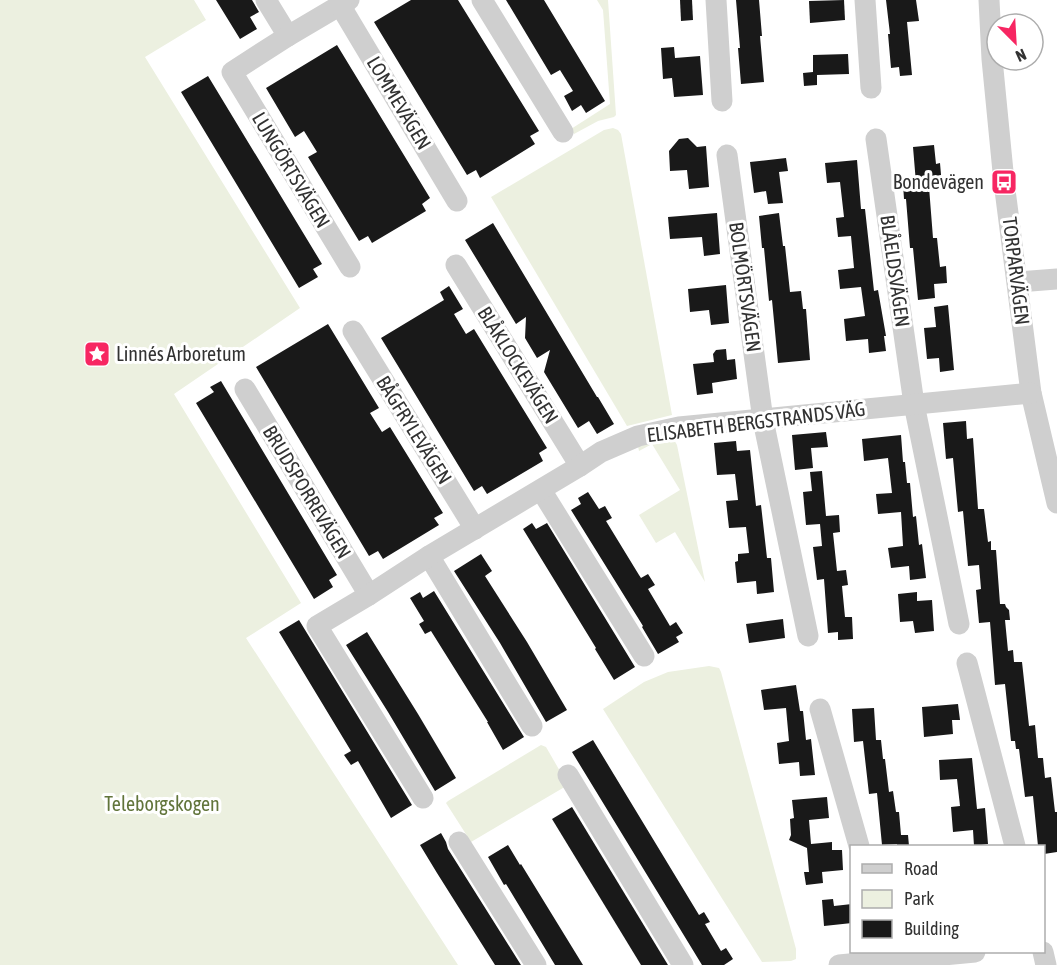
<svg xmlns="http://www.w3.org/2000/svg" width="1057" height="965" viewBox="0 0 1057 965" font-family="'Asap Condensed',sans-serif">
<rect width="100%" height="100%" fill="#fff"/>
<g fill="#ecf0e0">
<polygon points="0,0 194,0 206,20 145,57 300,308 174,394 301,603 246,638 458,965 0,965"/>
<polygon points="597,0 608,0 616,115 614,117 598,121 574,134 571,129 610,104 603,10"/>
<polygon points="613,128 618,130 621,134 672,415 627,426 491,197 604,130"/>
<polygon points="673,438 677,445 705,582 675,532 656,543 639,515 680,490 652,444 639,451 638,446"/>
<polygon points="709,666 719,668 721,672 796,949 796,959 791,961 762,962 603,709 644,682 668,672"/>
<polygon points="541,745 546,747 568,785 471,842 446,803 448,801"/>
</g>
<g fill="#191919">
<polygon points="216,0 252,0 259,12 250,17 257,29 240,39"/>
<polygon points="411,0 458,0 539,131 530,136 535,144 480,178 476,170 467,175 374,22"/>
<polygon points="506,0 544,0 605,101 586,113 581,105 572,111 564,96 573,91 560,70 551,75"/>
<polygon points="680,0 692,0 693,20 681,21"/>
<polygon points="736,0 759,0 762,36 760,36 764,82 741,84 738,48 740,48"/>
<polygon points="844,0 845,20 810,23 809,1"/>
<polygon points="886,0 916,0 919,21 907,22 912,75 900,76 899,67 891,68 888,34 890,34"/>
<polygon points="337,45 430,198 422,204 426,211 372,243 368,236 359,241 308,157 317,152 304,131 295,137 266,88"/>
<polygon points="674,47 675,58 700,56 703,95 674,97 672,78 663,79 661,48"/>
<polygon points="848,54 849,74 817,75 817,85 804,86 803,73 813,72 813,55"/>
<polygon points="208,76 322,264 313,269 318,277 299,288 181,92"/>
<polygon points="688,138 697,147 706,146 709,187 689,189 687,170 670,171 669,151 679,139"/>
<polygon points="934,145 936,164 940,163 942,186 929,187 933,238 937,238 940,267 946,266 947,283 934,284 935,298 918,300 913,248 910,248 906,199 904,199 903,184 916,183 913,147"/>
<polygon points="786,158 788,171 779,172 783,203 768,204 766,191 754,193 750,162"/>
<polygon points="857,160 861,209 865,209 874,291 878,290 886,336 884,336 886,351 869,353 868,339 846,341 844,319 865,316 861,287 840,289 838,270 854,268 851,236 838,237 836,218 844,217 840,182 827,183 825,163"/>
<polygon points="717,213 720,254 704,256 702,237 670,239 668,217"/>
<polygon points="779,213 783,246 785,246 790,292 801,291 803,309 806,309 810,360 778,363 772,300 769,301 764,248 762,248 759,216"/>
<polygon points="493,223 597,397 598,397 614,424 597,434 589,421 578,428 544,372 550,350 537,358 525,338 526,317 516,324 465,240"/>
<polygon points="726,285 729,323 711,325 709,310 690,312 688,289"/>
<polygon points="449,286 463,309 454,314 466,334 474,329 547,448 539,453 543,461 487,494 482,486 474,491 381,338 444,300 440,292"/>
<polygon points="948,305 954,370 940,372 939,358 927,359 924,328 936,327 934,307"/>
<polygon points="328,324 379,408 370,413 382,432 390,427 443,513 434,518 439,525 383,559 378,551 369,556 256,367"/>
<polygon points="726,349 727,360 735,359 737,379 712,383 713,393 697,395 693,364 714,362 713,354 716,350"/>
<polygon points="221,381 337,575 329,580 333,587 314,599 196,403 214,392 210,387"/>
<polygon points="966,421 967,439 973,438 978,509 984,509 988,542 991,541 991,550 996,550 1000,604 1005,604 1006,607 1009,610 1010,620 1005,620 1008,651 1013,650 1014,662 1022,662 1029,726 1035,725 1038,758 1043,758 1045,778 1051,777 1055,812 1057,812 1057,852 1044,854 1044,846 1038,846 1033,796 1025,797 1019,749 1016,749 1015,741 1011,741 1005,684 995,685 990,622 979,623 976,590 981,589 979,565 968,566 963,511 958,512 953,458 946,459 943,423"/>
<polygon points="826,432 828,447 811,448 813,468 795,470 792,435"/>
<polygon points="901,435 903,462 905,462 907,483 910,483 913,517 916,516 919,545 922,544 926,578 910,580 909,566 891,568 888,548 903,546 901,512 878,514 876,494 892,493 888,458 864,461 862,439"/>
<polygon points="736,441 737,451 750,450 756,506 761,505 767,558 771,558 774,592 757,594 756,581 737,583 735,562 738,561 738,554 749,553 746,527 729,528 726,501 738,500 735,474 717,475 714,443"/>
<polygon points="822,471 826,516 839,515 840,532 833,533 837,571 846,570 848,585 842,586 845,617 852,617 853,639 838,640 838,632 828,633 824,579 817,580 813,547 822,546 820,524 806,525 803,492 812,491 810,472"/>
<polygon points="588,492 599,509 605,506 612,518 606,521 639,575 641,578 648,574 655,585 648,589 670,626 676,622 683,633 676,637 679,642 658,654 642,627 643,626 571,510 581,504 578,498"/>
<polygon points="532,523 536,529 547,523 635,667 614,680 595,649 596,648 523,529"/>
<polygon points="481,554 492,571 485,576 527,642 567,710 546,722 500,643 454,571"/>
<polygon points="434,591 524,737 503,750 487,722 488,722 431,631 425,634 419,624 424,621 410,598 420,592 423,598"/>
<polygon points="917,592 917,601 932,600 934,631 915,633 913,621 900,622 898,594"/>
<polygon points="783,619 785,638 749,643 746,624"/>
<polygon points="299,620 412,805 391,818 358,761 351,765 344,755 351,751 279,632"/>
<polygon points="367,632 418,714 456,778 435,791 388,712 346,645"/>
<polygon points="796,685 800,711 803,711 806,740 811,739 815,775 800,776 799,762 779,764 777,743 789,741 786,708 764,710 761,690"/>
<polygon points="958,704 960,720 952,720 953,734 924,737 922,707"/>
<polygon points="874,708 876,740 881,740 883,759 885,759 889,792 893,791 896,812 899,812 901,835 908,835 909,846 897,846 897,844 882,845 877,793 869,794 863,741 854,742 852,709"/>
<polygon points="593,740 699,915 704,912 710,922 705,924 721,951 726,948 733,959 724,965 702,965 572,752"/>
<polygon points="972,758 977,809 985,808 988,844 974,846 973,830 953,832 951,807 960,806 957,779 940,780 939,760"/>
<polygon points="827,797 829,818 809,820 811,844 832,842 832,850 842,850 843,870 822,872 823,883 806,885 804,872 809,872 807,848 789,840 791,835 790,819 794,818 792,800"/>
<polygon points="572,807 668,965 641,965 552,819"/>
<polygon points="441,833 446,842 448,849 521,965 495,965 437,873 420,845"/>
<polygon points="508,845 520,865 521,864 583,965 555,965 506,884 504,885 488,857"/>
<polygon points="833,899 834,906 852,904 852,923 824,926 822,900"/>
</g>
<g fill="none" stroke-linecap="round" stroke-linejoin="round">
<g stroke="#cfcfcf" stroke-width="21">
<polyline points="266,0 288,36"/>
<polyline points="349,0 288,36 232,72 350,267"/>
<polyline points="482,0 563,132"/>
<polyline points="716,0 722,101"/>
<polyline points="865,0 871,88"/>
<polyline points="989,0 992,59 1004,182 1031,393 1057,503"/>
<polyline points="340,5 457,201"/>
<polyline points="876,139 914,404 959,624"/>
<polyline points="727,155 763,420 808,636"/>
<polyline points="456,265 580,466"/>
<polyline points="1018,282 1057,279"/>
<polyline points="353,331 475,529"/>
<polyline points="245,389 369,595"/>
<polyline points="541,490 644,656"/>
<polyline points="429,556 532,726"/>
<polyline points="967,663 1015,846"/>
<polyline points="820,709 859,846"/>
<polyline points="568,775 683,965"/>
<polyline points="423,798 317,626 369,595 429,556 580,466 601,452 638,436 679,427 1031,393"/>
<polyline points="459,842 536,965"/>
<polyline points="1043,952 1046,965"/>
<polyline points="839,965 975,952"/>
</g>
</g>
<defs>
<symbol id="bus-square" viewBox="-11 -11 22 22"><rect x="-9" y="-9" width="18" height="18" rx="4" fill="#f72662" stroke="#fff"/><path d="M-5-6H5V4H4V6H2V4H-2V6H-4V4H-5ZM-3.5-4V0h7V-4ZM-3.5 1.2v1.5H-2V1.2ZM2 1.2v1.5H3.5V1.2Z" fill="#fff"/></symbol>
<symbol id="sight-square" viewBox="-11 -11 22 22"><rect x="-9" y="-9" width="18" height="18" rx="4" fill="#f72662" stroke="#fff"/><path d="M0-6L1.8-2.2L6-1.7L2.9 1.2L3.7 5.4L0 3.3L-3.7 5.4L-2.9 1.2L-6-1.7L-1.8-2.2Z" fill="#fff"/></symbol>
</defs>
<g fill-rule="evenodd">
<use href="#bus-square" x="989" y="167" width="30" height="30"/>
<use href="#sight-square" x="82" y="339" width="30" height="30"/>
</g>
<g text-anchor="middle" stroke-width="6" stroke-linejoin="round" paint-order="stroke">
<g font-size="20" fill="#323232" stroke="#fff">
<text transform="translate(399 103) rotate(59)" y="7">LOMMEVÄGEN</text>
<text transform="translate(291 170) rotate(59)" y="7">LUNGÖRTSVÄGEN</text>
<text transform="translate(895 271) rotate(82)" y="7">BLÅELDSVÄGEN</text>
<text transform="translate(1016 271) rotate(83)" y="7">TORPARVÄGEN</text>
<text transform="translate(745 287) rotate(82)" y="7">BOLMÖRTSVÄGEN</text>
<text transform="translate(518 365) rotate(58)" y="7">BLÅKLOCKEVÄGEN</text>
<text transform="translate(756 422) rotate(-7)" y="7">ELISABETH BERGSTRANDS VÄG</text>
<text transform="translate(414 430) rotate(58)" y="7">BÅGFRYLEVÄGEN</text>
<text transform="translate(307 492) rotate(59)" y="7">BRUDSPORREVÄGEN</text>
</g>
<g font-size="20" fill="#323232" stroke="#fff" text-anchor="end">
<text x="984" y="189">Bondevägen</text>
<text x="116" y="361" text-anchor="start">Linnés Arboretum</text>
</g>
<g font-size="20" fill="#61743a" stroke="#fff">
<text x="162" y="811">Teleborgskogen</text>
</g>
</g>
<rect x="850" y="845" width="195" height="108" fill="#ffffff" stroke="#adadad" stroke-width="1.5"/>
<rect x="862" y="864" width="30" height="9" fill="#cfcfcf" stroke="#adadad" stroke-width="1.5"/>
<text x="904" y="875" font-size="18" fill="#323232">Road</text>
<rect x="862" y="890" width="30" height="18" fill="#ecf0e0" stroke="#adadad" stroke-width="1.5"/>
<text x="904" y="905" font-size="18" fill="#323232">Park</text>
<rect x="862" y="920" width="30" height="18" fill="#191919" stroke="#adadad" stroke-width="1.5"/>
<text x="904" y="935" font-size="18" fill="#323232">Building</text>
<g transform="translate(1015 42) rotate(156)"><circle r="28" fill="#ffffff" stroke="#adadad" stroke-width="1.5"/>
<path d="M0-4.5L10 22L0 15L-10 22Z" fill="#f72662"/>
<text y="-9" font-size="16" font-weight="bold" text-anchor="middle" fill="#323232">N</text>
</g>
</svg>
